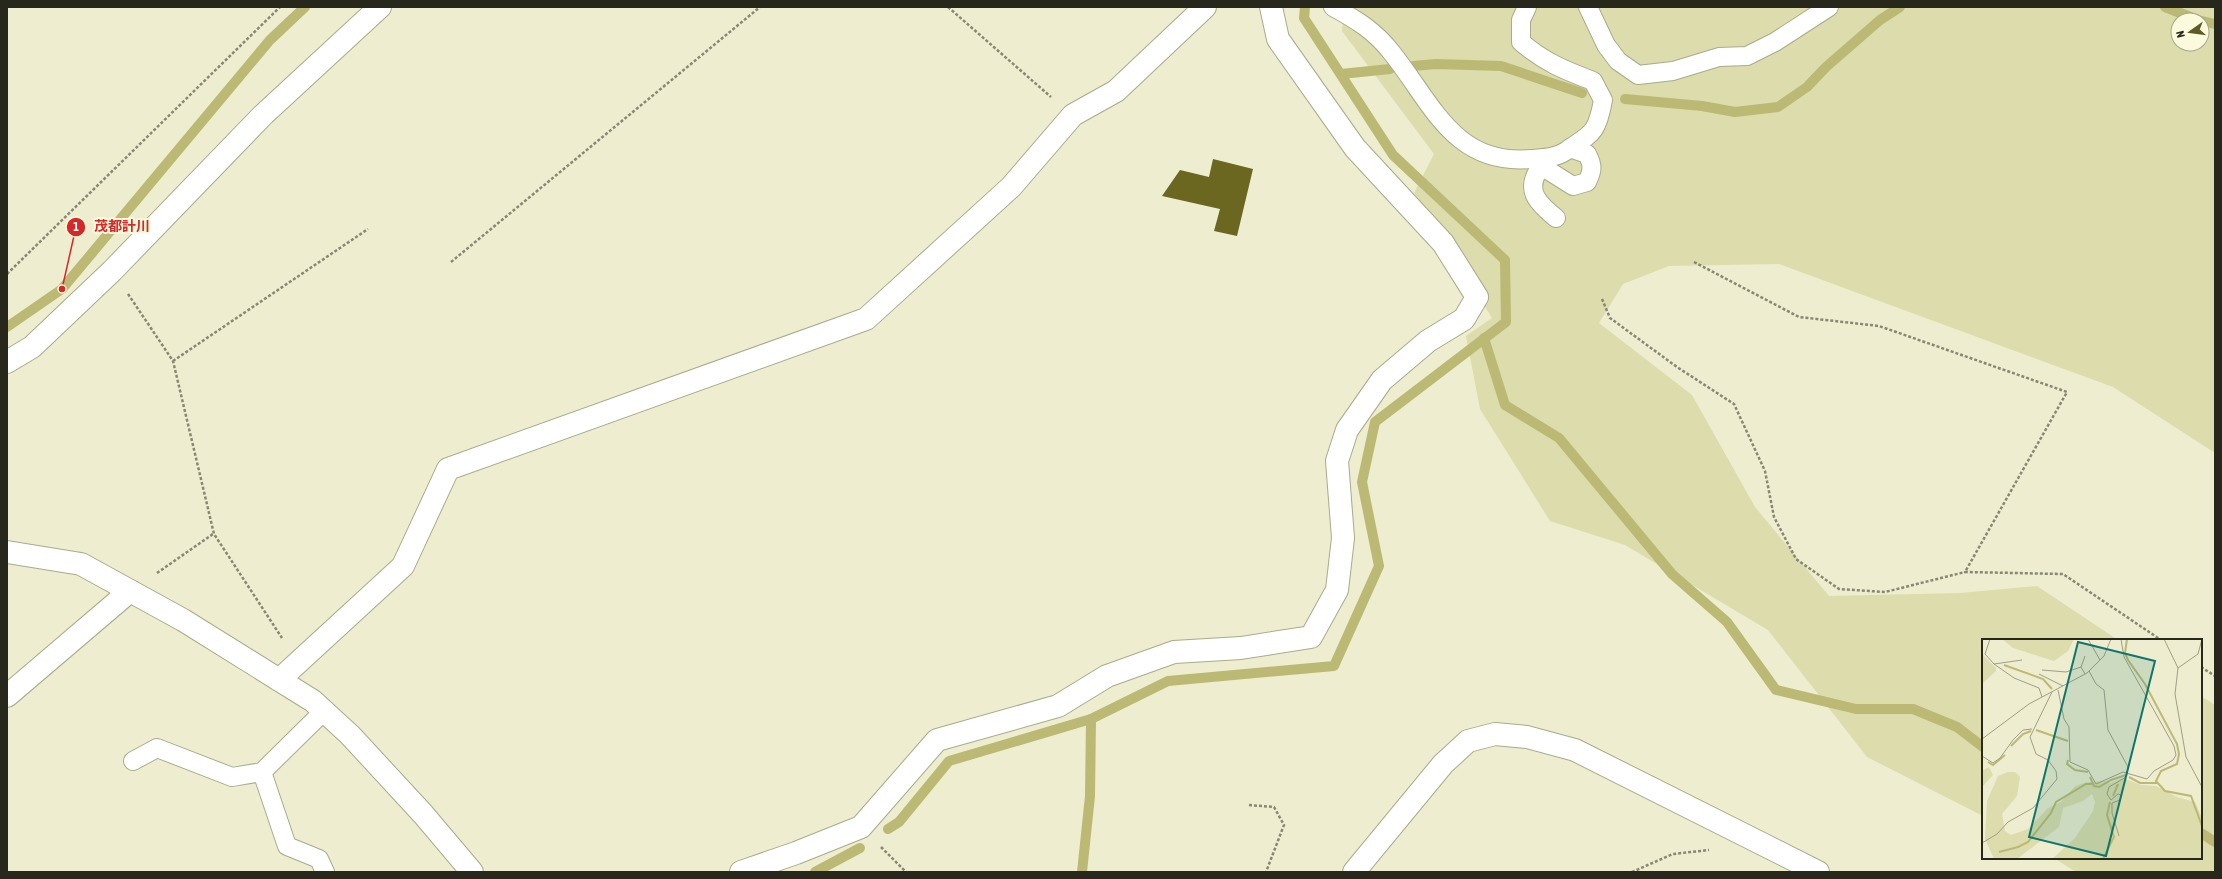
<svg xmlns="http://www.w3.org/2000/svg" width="2222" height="879" viewBox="0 0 2222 879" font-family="'Asap Condensed','Noto Sans JP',sans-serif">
<rect width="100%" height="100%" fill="#eeedcf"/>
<g fill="#dddcac" fill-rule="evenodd">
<path d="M1344 7H2215V453L2113 387 1779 264 1669 266 1623 284 1599 323 1692 395 1755 507 1829 596 1960 593 2037 586 2118 640H1983V816L1867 757 1768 630 1625 545 1550 521 1480 409 1466 336 1492 318 1414 193 1434 154 1342 31ZM2178 20H2202V44H2178Z"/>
<polygon points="2201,696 2215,705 2215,872 2076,872 2054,858 2201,858"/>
</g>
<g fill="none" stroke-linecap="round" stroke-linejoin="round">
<g stroke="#bcb974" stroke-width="10">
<polyline points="2165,7 2198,20"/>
<polyline points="2202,21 2215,24"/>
<polyline points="1413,66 1436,64 1501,66 1582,93"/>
<polyline points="1341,74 1390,69"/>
<polyline points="1625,99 1702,106 1735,112 1778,107 1807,87 1826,67 1880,20 1900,7"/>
<polyline points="7,327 62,289 270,40 305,7"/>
<polyline points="1484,338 1505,405 1559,438 1672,574 1727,622 1776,690 1856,709 1913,709 1957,727 1983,747"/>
<polyline points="888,829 899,822 949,761 1091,719"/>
<polyline points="2201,833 2215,842"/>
<polyline points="815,872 860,848"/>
<polyline points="1082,872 1090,796 1091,719 1168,681 1334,666 1379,566 1362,482 1375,422 1506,322 1505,260 1393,155 1304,18 1305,7"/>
</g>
</g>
<polygon fill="#6b6721" points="1213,159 1253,169 1237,236 1214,231 1220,209 1162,196 1180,170 1209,177"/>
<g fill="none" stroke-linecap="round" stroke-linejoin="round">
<defs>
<g id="lane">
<path d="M1333 7C1357 20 1375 31 1392 53 1432 103 1454 166 1531 159 1543 158 1556 158 1566 151 1592 133 1597 134 1603 100L1593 81C1564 70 1544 62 1521 42V20L1527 7"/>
<polyline points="1588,7 1606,45 1618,61 1638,75 1673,71 1719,57 1747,56 1775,42 1829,7"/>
<path d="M1556 218C1540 205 1525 192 1538 171L1546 169 1573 186 1587 182C1593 170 1593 165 1587 154L1570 148"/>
<polyline points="133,761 157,748 232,777 262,772 324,711"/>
<polyline points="262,772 287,846 319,859 325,872"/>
</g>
<g id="street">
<polyline points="7,362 32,347 112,271 263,115 380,7"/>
<polyline points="7,552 81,564 183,620 313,701 350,735 423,814 472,872"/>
<polyline points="279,680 403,566 448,469 866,319 1011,187 1073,115 1116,91 1205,7"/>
<polyline points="7,696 130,591"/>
<polyline points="741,872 796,853 861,827 937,740 1058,706 1107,676 1174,652 1241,648 1311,637 1337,590 1343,538 1337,461 1347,430 1382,380 1428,341 1464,319 1477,297 1443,243 1355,148 1278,39 1271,7"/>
<polyline points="1354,872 1443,764 1468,741 1495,734 1527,737 1575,750 1818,872"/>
</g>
</defs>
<use href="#lane" stroke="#aaaa8d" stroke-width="20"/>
<use href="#street" stroke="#aaaa8d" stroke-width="24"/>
<g stroke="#888773" stroke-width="2.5" stroke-dasharray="3 2" stroke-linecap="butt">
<polyline points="948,7 1051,97"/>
<polyline points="451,262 760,7"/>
<polyline points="1694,262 1799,317 1879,326 2067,392 1965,572 2063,574 2161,640"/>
<polyline points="7,274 280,7"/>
<polyline points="128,294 173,361 214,534 282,638"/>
<polyline points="1602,299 1610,318 1677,367 1734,404 1765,471 1774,517 1796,559 1839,589 1885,592 1965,572"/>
<polyline points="173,361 368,229"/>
<polyline points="157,573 213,534"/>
<polyline points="2201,667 2215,676"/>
<polyline points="1249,805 1274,807 1284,825 1266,872"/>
<polyline points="881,847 906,872"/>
<polyline points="1632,872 1673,854 1709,850"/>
</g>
<use href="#lane" stroke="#fff" stroke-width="18"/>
<use href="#street" stroke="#fff" stroke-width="22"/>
</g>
<g transform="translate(1982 639)">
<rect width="220" height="220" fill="#eeedcf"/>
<path d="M20 0H92L86 12 72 22 31 9ZM0 15 14 29V32L1 44ZM7 128 11 136 0 148V132ZM26 133H33L38 138 35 157 20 175 23 192 29 196 46 190 66 169 79 163 93 147 105 143 125 142 128 144 141 139 159 146 174 147 195 158 213 163 220 179V220H70L93 199 111 172 113 163 110 155 101 162 81 169 77 188 35 220H12L3 200 5 162 16 137Z" fill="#dddcac"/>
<path fill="none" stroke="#bcb974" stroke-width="2" d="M145 0 143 14 146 21 163 45 195 105 197 115 195 125 179 132 174 142 183 152 209 157 220 187M22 26 61 40 70 50M54 91 86 102M29 107 41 95 49 92M86 121 85 125 93 131 106 133M6 123 11 126 23 116M108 138 112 147 117 148 129 141 144 136M147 138 158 144H175M131 157 136 145M17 213 36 208 46 203 69 174 74 163 104 145H111M121 220 132 198 125 176 128 163"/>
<path fill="none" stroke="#9f9e87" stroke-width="1" d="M8 0 3 15 12 25 32 39 57 49 60 58M106 0 118 21M182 0 196 29 193 55 204 118 220 148M103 17 99 28 103 35M12 25 40 21M196 29 216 15 220 0M60 31 84 33 99 28M107 32 114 45 122 51 126 91 146 128 144 138 127 148 125 155 129 161 136 155 139 156 138 161 130 164V174L137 197M57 35 81 47M76 51 82 80 87 88 88 123 106 131 114 145 141 133 165 140 172 132 191 121 194 116 192 107 142 18 139 0M0 100 47 65 105 34 122 17 129 0M0 117 11 124 18 119 31 101 41 91 50 90M0 204 15 195 26 183 51 169 75 140 74 132 66 121 54 115 48 98 70 53"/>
<path fill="#0f766e" fill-opacity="0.15" stroke="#0f766e" stroke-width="2" d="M96 3 173 22 124 217 47 198Z"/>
<rect width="220" height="220" fill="none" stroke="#28271c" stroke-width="2"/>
</g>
<path fill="none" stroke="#d62828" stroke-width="1.5" d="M62 289L76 227"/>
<g fill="#d62828" stroke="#fbfadc" stroke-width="1.5">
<circle cx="62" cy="289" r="4"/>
<circle cx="76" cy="227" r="10"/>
</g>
<g font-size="12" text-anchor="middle" font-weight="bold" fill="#fff">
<text x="76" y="231">1</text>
</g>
<g font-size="14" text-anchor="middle" font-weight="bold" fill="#d62828" stroke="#fbfadc" stroke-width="4" stroke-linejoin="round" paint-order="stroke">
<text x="122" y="231">茂都計川</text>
</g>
<rect width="2222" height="879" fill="none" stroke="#28271c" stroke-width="16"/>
<g transform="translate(2190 32) rotate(256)"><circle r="19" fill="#fbfadc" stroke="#a7a68f"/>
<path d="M0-3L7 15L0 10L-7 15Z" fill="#5d5a27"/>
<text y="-6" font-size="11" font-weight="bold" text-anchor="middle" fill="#28271c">N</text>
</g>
</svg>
